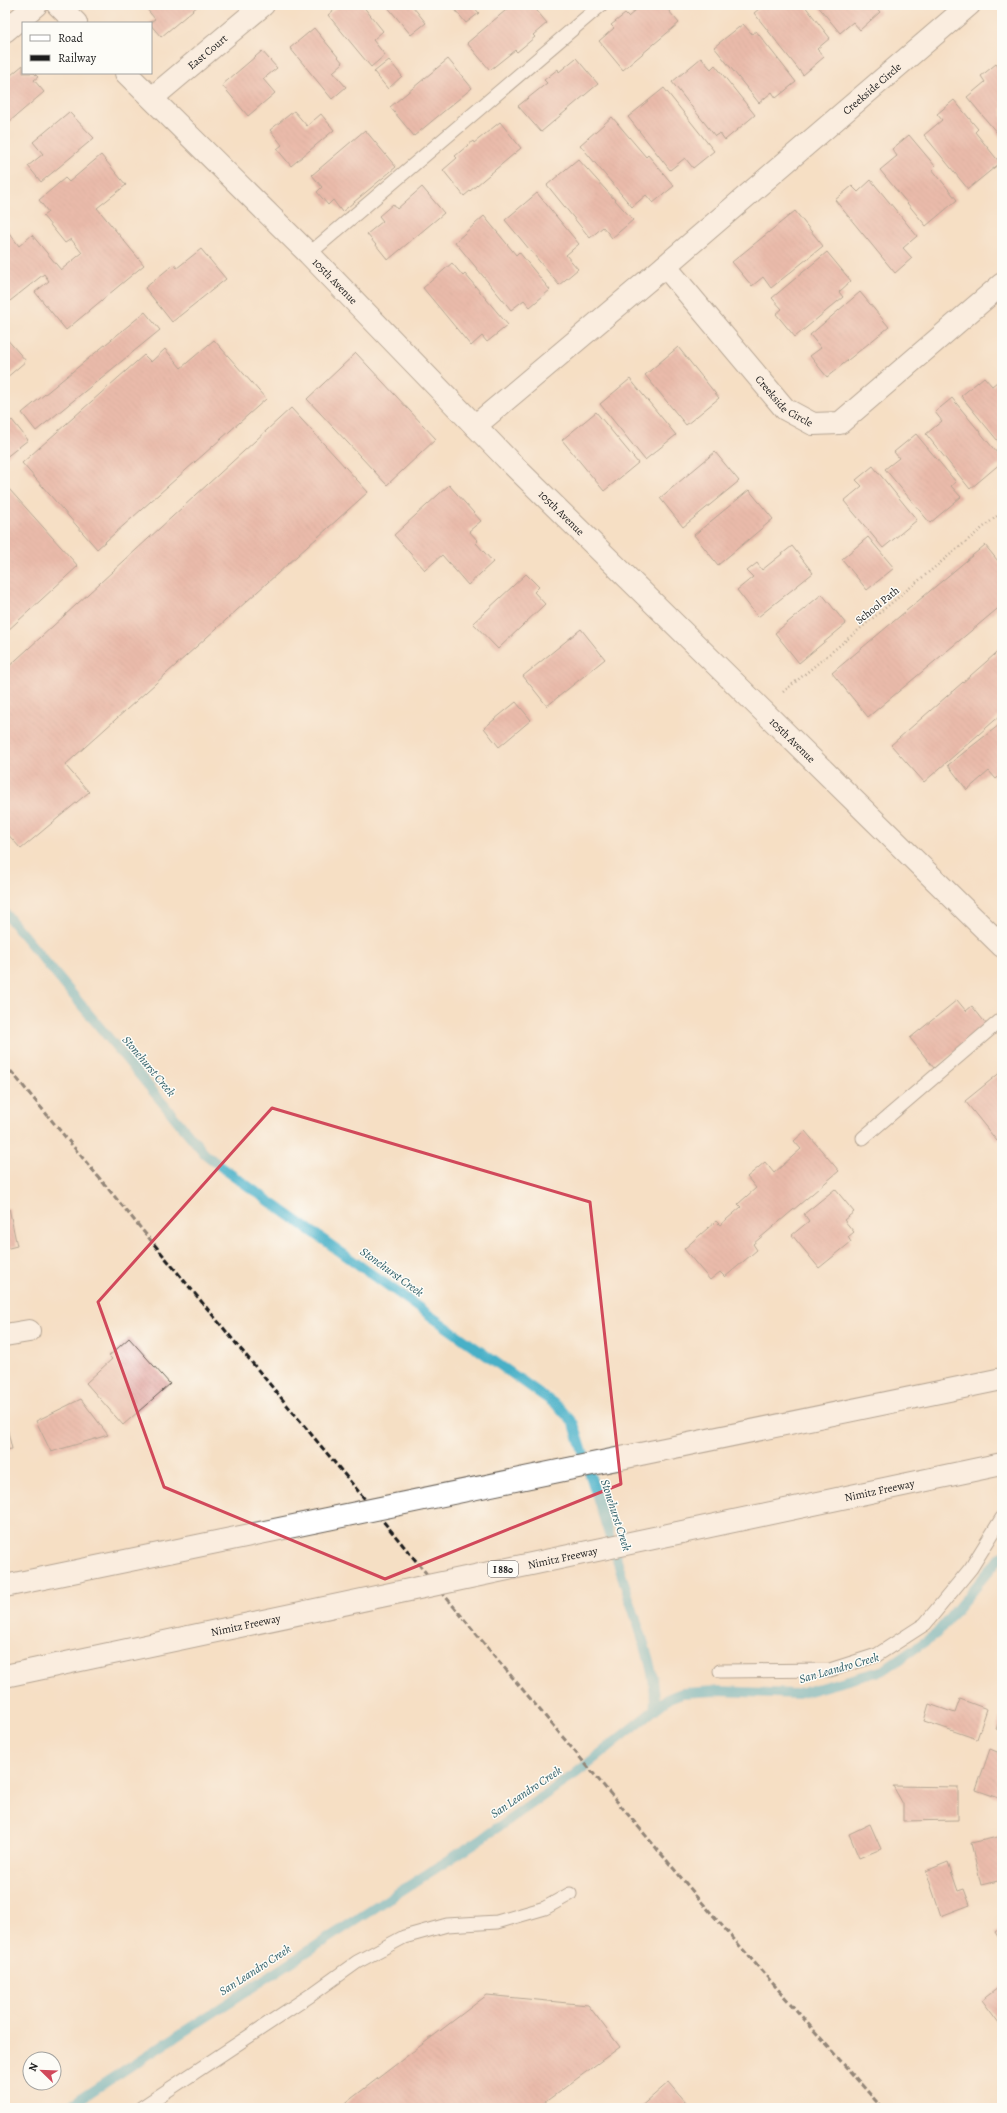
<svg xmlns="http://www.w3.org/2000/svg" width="1007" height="2113" viewBox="0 0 1007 2113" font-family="Alegreya,serif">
<defs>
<pattern id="building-back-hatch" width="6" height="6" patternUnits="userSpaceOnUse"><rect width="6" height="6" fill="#db8f8a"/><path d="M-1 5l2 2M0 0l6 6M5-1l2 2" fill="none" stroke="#b17470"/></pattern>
</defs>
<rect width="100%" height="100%" fill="#fdfcf7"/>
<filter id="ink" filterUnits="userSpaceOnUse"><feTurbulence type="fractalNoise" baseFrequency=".025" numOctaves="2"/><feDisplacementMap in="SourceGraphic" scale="8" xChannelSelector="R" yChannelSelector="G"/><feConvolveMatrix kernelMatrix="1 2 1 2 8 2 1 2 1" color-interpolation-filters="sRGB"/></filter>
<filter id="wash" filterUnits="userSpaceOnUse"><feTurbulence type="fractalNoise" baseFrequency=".012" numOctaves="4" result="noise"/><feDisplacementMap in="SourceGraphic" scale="16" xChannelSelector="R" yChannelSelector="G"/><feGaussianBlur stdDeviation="0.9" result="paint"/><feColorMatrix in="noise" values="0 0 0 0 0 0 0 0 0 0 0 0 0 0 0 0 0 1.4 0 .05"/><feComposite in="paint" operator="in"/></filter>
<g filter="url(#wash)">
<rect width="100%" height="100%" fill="#f5dfc4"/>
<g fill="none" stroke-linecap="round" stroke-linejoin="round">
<g stroke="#48b0c7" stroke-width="10">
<path d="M5 913 205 1154 228 1172 559 1407 574 1424C592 1481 610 1538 628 1595 638 1627 659 1677 654 1710"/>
<polyline points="66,2108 478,1841 575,1774 669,1698 682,1693 717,1691 798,1694 884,1670 936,1634 1002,1555"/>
</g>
</g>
<g id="blocks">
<g fill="url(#building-back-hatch)">
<polygon points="150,5 199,5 161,37 149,23 155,19 146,8"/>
<polygon points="340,5 362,5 383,31 373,40 385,55 371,67 328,15"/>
<polygon points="386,5 416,5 413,7 426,23 411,35"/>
<polygon points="451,5 472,5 479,13 466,23"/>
<polygon points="512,5 532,5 547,23 533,35 535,37 517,52 515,50 490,70 467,43"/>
<polygon points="642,5 664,5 679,23 623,70 599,41 614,28 611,25 625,14 628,17"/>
<polygon points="764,5 804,5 830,38 817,49 824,57 803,75 754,13"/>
<polygon points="817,5 874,5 880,12 860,30 853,22 840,33"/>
<polygon points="743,24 752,34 756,31 796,82 776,98 772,92 759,103 714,47"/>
<polygon points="314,28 343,63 333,72 346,87 332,99 290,48"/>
<polygon points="262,51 277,68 263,79 275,93 248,116 222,85"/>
<polygon points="576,58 598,84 541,132 518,106 547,83 544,80 558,69 559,72"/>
<polygon points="701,58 711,69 715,65 755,115 725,140 720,133 715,136 672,82"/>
<polygon points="448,59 472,88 414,136 390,107"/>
<polygon points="389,60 402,76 388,89 374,72"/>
<polygon points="996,64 1002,71 1002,139 967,97 985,82 981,76"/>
<polygon points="23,65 23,73 34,73 38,77 34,80 44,92 9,122 5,117 5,80"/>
<polygon points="664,88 714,151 693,168 685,158 670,170 628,117"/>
<polygon points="954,100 978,129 975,132 1000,163 968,189 924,135 942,120 937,114"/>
<polygon points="294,111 307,126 321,114 334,130 291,166 277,149 282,145 270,130"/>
<polygon points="69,112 94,138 41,182 28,166 43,154 33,142"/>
<polygon points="612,117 646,157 648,155 674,186 653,203 646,195 632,207 580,145"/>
<polygon points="500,122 521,148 464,196 443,170 457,158 455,156 473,141 474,143"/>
<polygon points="365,130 396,167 342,212 333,200 328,205 317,192 322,187 312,175"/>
<polygon points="909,135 935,166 932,169 957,200 926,226 880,170 897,156 892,149"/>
<polygon points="101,155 126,185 97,208 144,265 66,330 35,292 49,281 44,274 5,305 5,232 7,230 19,246 32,235 61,270 82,253 71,239 65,243 43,216 48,212 39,200 65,178 69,182"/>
<polygon points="578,159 633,220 612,238 603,227 590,238 547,185"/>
<polygon points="871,180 917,236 903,248 912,258 895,273 835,200 852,186 858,192"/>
<polygon points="422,187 444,213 388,260 367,234 383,221 379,216 393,204 397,209"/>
<polygon points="537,193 579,244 566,255 578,269 559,285 505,220"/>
<polygon points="795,211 823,246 771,288 763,277 752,286 732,262"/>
<polygon points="484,216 516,255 519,252 550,290 530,307 524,300 511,310 455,242"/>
<polygon points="201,249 226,279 172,322 145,288 174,264 177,268"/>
<polygon points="827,252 851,281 839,292 843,297 795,337 776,314 782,309 772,298"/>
<polygon points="452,263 463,276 465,274 508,325 487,342 482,336 471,346 423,288"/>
<polygon points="860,292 889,327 827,377 810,356 821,348 810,335"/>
<polygon points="145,312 160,330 36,431 22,413"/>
<polygon points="5,337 26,361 5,379"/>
<polygon points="214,340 266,399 97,549 22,463 144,355 151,362 165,349 181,368"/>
<polygon points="678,347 719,398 686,425 645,375"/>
<polygon points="356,353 436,439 387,485 307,399"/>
<polygon points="984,377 992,386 1002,378 1002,446 961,396"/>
<polygon points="630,379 676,435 645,460 600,404"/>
<polygon points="952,398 1002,459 1002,462 970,489 926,434 942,421 935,412"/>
<polygon points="291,408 368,492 65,765 89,792 21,849 5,831 5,670"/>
<polygon points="596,412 638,463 604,491 562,440"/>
<polygon points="12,420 28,440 5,458 5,426"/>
<polygon points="916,434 956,482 951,486 961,497 930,523 885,469 899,458 894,452"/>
<polygon points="715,452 739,481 683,527 660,498"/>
<polygon points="873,466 917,520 883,548 844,501 862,486 856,480"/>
<polygon points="449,485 481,521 469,531 478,541 476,543 493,562 468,585 442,555 425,570 394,535"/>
<polygon points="9,489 78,566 5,633 5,493"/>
<polygon points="749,490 773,519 718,565 694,535"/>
<polygon points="868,537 894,568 867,590 842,559"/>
<polygon points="985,545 1002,566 1002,605 868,717 832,673"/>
<polygon points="792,546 813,573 758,617 737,590 753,577 747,571 757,563 762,570"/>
<polygon points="526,574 539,587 534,592 545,604 498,649 473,623"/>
<polygon points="822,594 846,624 799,663 775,633"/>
<polygon points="581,629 605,659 547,706 523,676"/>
<polygon points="1002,648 1002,714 924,782 891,745"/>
<polygon points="516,702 531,720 499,747 484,728"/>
<polygon points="999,725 1002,729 1002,774 996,779 989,771 967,790 948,765"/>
<polygon points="957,1000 966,1011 972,1006 987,1025 934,1068 910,1038"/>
<polygon points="1002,1071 1002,1137 997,1141 965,1101"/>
<polygon points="805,1131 839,1171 753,1244 757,1250 725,1277 720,1272 710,1280 684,1249 716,1221 720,1225 741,1207 738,1204 756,1188 747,1177 765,1162 774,1173 801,1149 794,1141"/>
<polygon points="835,1189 854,1212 844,1220 854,1232 848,1237 851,1242 819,1268 792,1235 809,1221 804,1214"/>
<polygon points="9,1208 17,1246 5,1249 5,1209"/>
<polygon points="129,1338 170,1384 123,1425 86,1383 112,1359 109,1356"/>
<polygon points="81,1399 108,1435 51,1452 36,1421"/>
<polygon points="5,1419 12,1449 5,1450"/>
<polygon points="960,1699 987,1709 977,1739 924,1721 929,1704 955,1713"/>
<polygon points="1002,1714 1002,1731 996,1729"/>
<polygon points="990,1749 1002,1754 1002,1799 976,1790"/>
<polygon points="893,1786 958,1787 958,1820 903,1821 903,1804"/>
<polygon points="870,1824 881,1849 859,1858 849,1834"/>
<polygon points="1002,1836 1002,1880 981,1885 971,1843"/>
<polygon points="948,1862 958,1891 964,1889 970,1905 941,1916 926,1871"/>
<polygon points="1002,1927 1002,1943 995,1932"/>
<polygon points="1002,1985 1002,2027 982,2000"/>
<polygon points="487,1995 588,2005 620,2047 537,2108 339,2108"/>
<polygon points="669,2082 691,2108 639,2108"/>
</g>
</g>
</g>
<g filter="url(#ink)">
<use href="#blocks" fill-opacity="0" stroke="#686057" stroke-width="1"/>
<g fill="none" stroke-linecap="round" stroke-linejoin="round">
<defs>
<g id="service">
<polyline points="309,254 601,5"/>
<polyline points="863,1138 1002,1019"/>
<polyline points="720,1671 830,1670 877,1655 925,1624 971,1568 1002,1518"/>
<polyline points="141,2108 311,1995 357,1962 404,1937 447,1925 497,1922 545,1908 570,1894"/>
</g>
<g id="minor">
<polyline points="58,5 76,23"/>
<polyline points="5,31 36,5"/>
<path id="s1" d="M126 73 309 254 507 459 1002 946"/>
<path id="s2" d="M152 98 263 5"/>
<path id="s3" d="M665 266 785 409 813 424 840 423 1002 284"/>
<path id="s4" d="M475 426 665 266 969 5"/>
<polyline points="5,1335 29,1331"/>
</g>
</defs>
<use href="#service" stroke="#686057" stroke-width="15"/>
<use href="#minor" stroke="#686057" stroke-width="24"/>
<polyline stroke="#686057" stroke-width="2.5" stroke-dasharray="1 3" stroke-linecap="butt" points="783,692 1002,512"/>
<use href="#service" stroke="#fff" stroke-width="13"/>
<use href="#minor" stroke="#fff" stroke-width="22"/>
<polyline stroke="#1c1c1c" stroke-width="3" stroke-dasharray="6 3" stroke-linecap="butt" points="5,1064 507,1671 711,1913 882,2108"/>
<defs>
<g id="motorway-bridge">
<polyline points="5,1586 1002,1379"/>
<path id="s5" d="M5 1676 1002 1464"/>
</g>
</defs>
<use href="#motorway-bridge" stroke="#686057" stroke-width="24" stroke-linecap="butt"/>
<use href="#motorway-bridge" stroke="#fff" stroke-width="22"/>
</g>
</g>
<path d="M0 0H1007V2113H0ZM272 1108 590 1202 621 1484 385 1579 164 1487 98 1302Z" fill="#f5dfc4" fill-opacity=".55" fill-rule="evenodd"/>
<path fill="none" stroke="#d1495b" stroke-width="3" stroke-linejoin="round" d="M272 1108 590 1202 621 1484 385 1579 164 1487 98 1302Z"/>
<g text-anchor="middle" stroke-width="3" stroke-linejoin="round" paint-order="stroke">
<rect fill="#fdfcf7" stroke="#605f5e" stroke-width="1" x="488" y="1561" width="30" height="16" rx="3"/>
<g font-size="10" font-weight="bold" fill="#1c1c1c">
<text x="503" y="1573">I 880</text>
</g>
<g font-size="11" fill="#1c1c1c" stroke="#fdfcf7">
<text dy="4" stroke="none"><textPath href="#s2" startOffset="72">East Court</textPath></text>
<text dy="4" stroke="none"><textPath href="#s4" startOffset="521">Creekside Circle</textPath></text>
<text dy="4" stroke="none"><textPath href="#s1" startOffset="295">105th Avenue</textPath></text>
<text dy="4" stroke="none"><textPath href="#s3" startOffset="181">Creekside Circle</textPath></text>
<text dy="4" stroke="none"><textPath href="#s1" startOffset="619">105th Avenue</textPath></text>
<text transform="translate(877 605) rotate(-39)" y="4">School Path</text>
<text dy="4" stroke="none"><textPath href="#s1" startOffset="943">105th Avenue</textPath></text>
<text dy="4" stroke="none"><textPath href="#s5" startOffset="894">Nimitz Freeway</textPath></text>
<text dy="4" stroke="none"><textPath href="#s5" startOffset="570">Nimitz Freeway</textPath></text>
<text dy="4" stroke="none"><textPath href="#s5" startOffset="246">Nimitz Freeway</textPath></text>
</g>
<g font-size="12" font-style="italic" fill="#305f69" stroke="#fdfcf7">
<text transform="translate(149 1066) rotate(50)" y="4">Stonehurst Creek</text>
<text transform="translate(392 1272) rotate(36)" y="4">Stonehurst Creek</text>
<text transform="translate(616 1515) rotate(72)" y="4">Stonehurst Creek</text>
<text transform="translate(839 1668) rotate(-16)" y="4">San Leandro Creek</text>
<text transform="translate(526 1792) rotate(-34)" y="4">San Leandro Creek</text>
<text transform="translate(255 1970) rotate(-33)" y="4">San Leandro Creek</text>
</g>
</g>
<rect width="1007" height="2113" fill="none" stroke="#fdfcf7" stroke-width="20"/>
<rect x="22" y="22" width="130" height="52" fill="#fdfcf7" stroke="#a3a29f"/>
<rect x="30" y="35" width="20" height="6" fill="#ffffff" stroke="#a3a29f"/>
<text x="58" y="42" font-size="12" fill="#1c1c1c">Road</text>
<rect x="30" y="55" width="20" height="6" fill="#1c1c1c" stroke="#a3a29f"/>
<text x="58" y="62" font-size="12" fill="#1c1c1c">Railway</text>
<g transform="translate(42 2071) rotate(293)"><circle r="19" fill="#fdfcf7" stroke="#a3a29f"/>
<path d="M0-3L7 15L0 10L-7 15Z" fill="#d1495b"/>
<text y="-6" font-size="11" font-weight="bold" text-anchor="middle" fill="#1c1c1c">N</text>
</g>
</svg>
